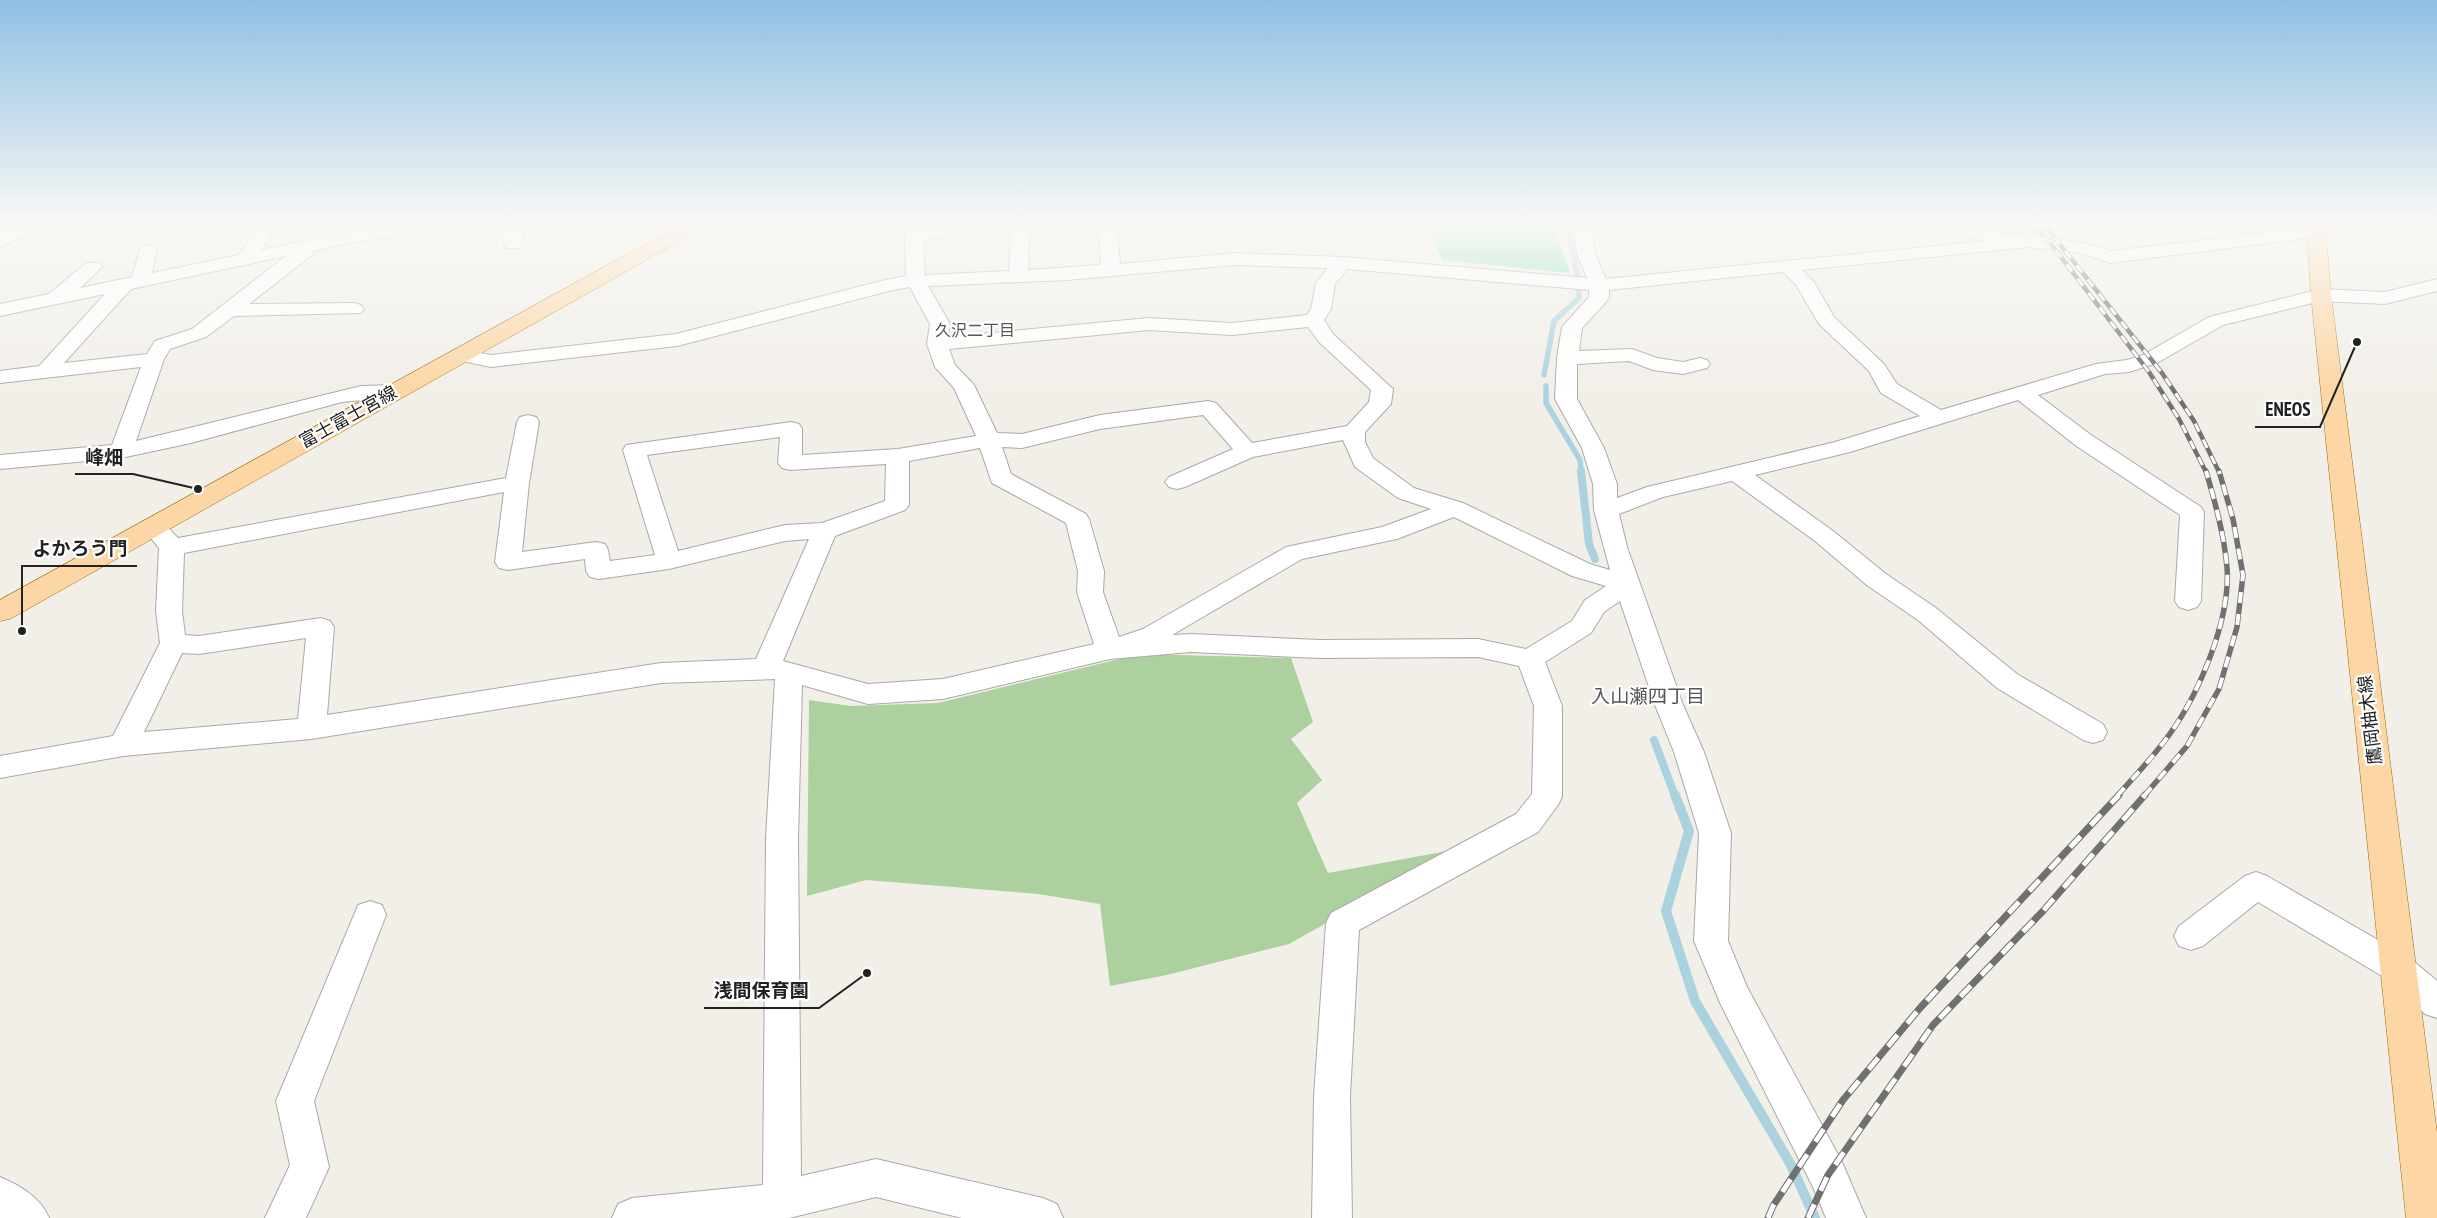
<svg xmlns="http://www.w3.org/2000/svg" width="2437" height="1218" viewBox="0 0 2437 1218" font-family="'PT Sans Narrow','Noto Sans JP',sans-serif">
<rect width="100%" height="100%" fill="#f2efe9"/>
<polygon fill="#add19e" points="1140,654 1291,658 1313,722 1291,739 1322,780 1297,803 1328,873 1458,849 1289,944 1167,975 1110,986 1100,904 1038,894 866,880 807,896 809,700 851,706 938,703"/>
<polygon fill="#88e0be" points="1426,223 1553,223 1570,273 1442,260"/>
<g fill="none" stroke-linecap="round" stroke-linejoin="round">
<g stroke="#aad3df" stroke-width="5.5">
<polyline points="1544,375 1554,321 1579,298 1578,279 1567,223"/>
<polyline points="1546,386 1546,403 1580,460 1581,472"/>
</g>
<g stroke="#aad3df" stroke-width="8">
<polyline points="1581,471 1589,544 1595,559"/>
<polyline points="1654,740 1675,796"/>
</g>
<polyline stroke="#aad3df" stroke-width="10" points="1675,795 1689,831 1666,911 1695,1001 1791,1165 1815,1218"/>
<defs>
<g id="minor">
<polygon points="26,223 52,223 49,227 0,246 0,233"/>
<path d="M261 223H279L261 250C328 237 394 221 462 223L459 227 453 228 353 242 314 251 312 255 249 304 354 303 361 305 364 309 361 313 234 316 206 337 170 349 164 359 136 441 361 386 395 385 403 386 406 391 403 396 342 402 191 443 121 458 0 469V455L112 445 141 367 0 383V371L39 366 105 294 0 316V304L49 294 86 263H100L102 267 80 288 132 277 141 246H155L157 250 152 273 239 255ZM286 256 192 329 155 341 147 354 64 363 131 289Z"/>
<polygon points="505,223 523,223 522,244 519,248 507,248 504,244"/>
<path d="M901 223H919L921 229 956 223H993L990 227 984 228 923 240 925 275 1009 271 1012 223H1030L1028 270 1101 265 1099 229 1107 223H1125L1123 229 1117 232 1120 264 1235 253 1342 257 1587 278 1577 254 1573 223 1668 224 1671 228 1668 232 1662 233 1592 232 1595 254 1606 279 1986 241 1936 227 1933 223H1962L1994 232 2078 242 2111 251 2315 227 2321 228 2324 232 2321 236 2315 237 2110 263 2076 252 2029 247 1802 270 1814 282 1834 317 1884 364 1897 384 1941 410 2096 364 2127 360 2143 355 2209 317 2321 289 2385 292 2437 279V291L2385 304 2321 301 2223 325 2157 363 2129 372 2105 374 2038 395 2091 435 2201 507 2204 512 2201 601 2197 607 2188 610 2179 607 2175 601 2180 515 2075 445 2018 400 1850 452 1755 475 1833 531 1886 574 1936 608 2017 674 2103 724 2107 732 2103 740 2093 743 2083 740 1997 688 1918 620 1868 586 1815 541 1732 481 1663 497 1619 514 1627 547 1683 705 1704 752 1731 833 1728 941 1747 987 1842 1162 1866 1218H1826L1813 1187 1721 1005 1694 941 1699 833 1674 752 1655 705 1620 601 1604 612 1591 633 1545 662 1562 706V797L1558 805 1538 832 1359 930 1350 1096 1352 1218H1312L1314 1096 1326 923 1331 913 1516 814 1532 794 1534 706 1519 666 1478 657 1319 658 1191 652 1110 659 943 699 868 704 802 685 798 839 801 1176 876 1159 1043 1198 1057 1204 1063 1218H962L876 1197 789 1218H612L618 1204 632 1198 763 1185 766 839 775 679 661 683 311 739 123 756 0 778V756L113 736 160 643 156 611 159 548 141 526 144 521C161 516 167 527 178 538L506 478 517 422 520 417 528 415 536 417 539 422 529 483 522 552 596 542 605 544 608 550 610 561 655 555 623 450 626 445 791 422 799 424 802 429V455L898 449 976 436 954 388 935 367 927 344 930 324 910 287 893 290 677 346 491 367 452 359 449 355 452 351 459 349 491 355 676 334 885 280 906 276 905 236ZM1235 265 1328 268 1316 283 1311 309 1307 315 1232 323 1149 318 948 337 950 324 928 286 1067 280ZM1347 269 1589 290V297L1562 327 1557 358 1555 399 1582 448 1593 484 1594 510 1610 570 1590 564 1463 503 1414 488 1373 458 1365 442V432L1391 404 1393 389 1333 334 1324 320 1331 309 1335 284ZM1783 272 1796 285 1819 324 1869 371 1881 393 1920 416 1835 442 1647 487 1617 498V484L1604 448 1577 399V364L1629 361 1653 370 1683 374 1707 368 1710 364 1707 360 1700 358 1683 362 1657 358 1632 349 1579 351 1582 328 1606 302 1609 298V290ZM1308 327 1319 342 1371 390 1369 402 1347 426 1252 443 1216 403 1208 401 1100 415 1022 434 997 433 974 385 955 365 949 349 1149 330 1232 335ZM1203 415 1233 449 1169 477 1165 482 1169 487 1177 489 1185 487 1253 457 1343 440 1355 467 1398 498 1431 509 1382 527 1286 547 1143 629 1119 637 1103 592 1104 571 1089 519 1086 514 1011 474 1002 447 1022 448 1100 429ZM780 437 778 463 782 468 790 470 886 464 885 501 822 523 785 525 678 551 647 455ZM980 448 992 483 1066 523 1078 571 1077 592 1094 644 943 679 868 684 783 661 835 536 905 510 909 505V461ZM504 492 495 562 499 568 508 570 585 559 586 571 590 577 599 579 669 569 785 541 809 539 756 659 661 663 327 715 334 627 330 621 321 618 199 636 185 635 182 611 184 553ZM1454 517 1572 576 1606 586 1585 600 1572 621 1526 649 1478 639 1319 640 1191 634 1172 635 1302 559 1397 539ZM306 638 298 719 144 732 182 653 199 654Z"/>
<polygon points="2408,223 2437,223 2437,234 2411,227"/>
<polygon points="2256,872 2267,876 2411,959 2437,981 2437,1018 2425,1014 2387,979 2258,902 2203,946 2191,950 2179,946 2174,936 2179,926 2245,876"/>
<polygon points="370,901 382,905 386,915 314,1101 329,1167 306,1218 265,1218 290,1165 276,1101 354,915 358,905"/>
<path d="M0 1177C21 1186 40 1197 49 1218H0Z"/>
</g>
<g id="major">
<polygon points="684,223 707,223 705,227 10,619 0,621 0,600"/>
<polygon points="2307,223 2325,223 2331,295 2437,1133 2437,1218 2406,1218 2311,295"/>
</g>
</defs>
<use href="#minor" stroke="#a9a9a9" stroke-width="2"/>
<use href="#major" stroke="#a06b00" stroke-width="1"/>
<use href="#minor" fill="#fff" fill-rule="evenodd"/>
<use href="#major" fill="#fcd6a4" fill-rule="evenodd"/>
<defs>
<g id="rail-far2">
<polyline points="2032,223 2051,244 2149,372 2179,419 2206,472"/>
<polyline points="2043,223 2162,373 2194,421 2219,472"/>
</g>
<g id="rail-far1">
<path d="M2117 796C2135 776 2154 756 2169 735 2199 694 2231 619 2227 567 2224 534 2215 502 2206 471"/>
<polyline points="2144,796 2187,746 2219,689 2237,627 2243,575 2233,519 2219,471"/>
</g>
<g id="rail">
<polyline points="1768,1218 1773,1206 1843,1100 1920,1008 2119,795"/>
<polyline points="1808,1218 1828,1175 1933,1025 2043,911 2145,795"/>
</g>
</defs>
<use href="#rail-far2" stroke="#707070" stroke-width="4.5"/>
<use href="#rail-far1" stroke="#707070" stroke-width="5.5"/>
<use href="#rail" stroke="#707070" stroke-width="7"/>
<use href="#rail-far2" stroke="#fff" stroke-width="3" stroke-dasharray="9" stroke-linecap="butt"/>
<use href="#rail-far1" stroke="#fff" stroke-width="4" stroke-dasharray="11" stroke-linecap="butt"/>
<use href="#rail" stroke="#fff" stroke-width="5" stroke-dasharray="15" stroke-linecap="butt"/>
</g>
<linearGradient id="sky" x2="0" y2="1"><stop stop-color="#8fc0e4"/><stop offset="0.57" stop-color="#f9f8f5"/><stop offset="1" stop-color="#f9f8f5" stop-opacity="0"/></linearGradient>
<rect width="2437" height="393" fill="url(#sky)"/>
<g text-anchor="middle" stroke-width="4.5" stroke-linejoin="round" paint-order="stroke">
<g font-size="16" fill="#555" stroke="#fff">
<text x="975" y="336">久沢二丁目</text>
</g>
<g font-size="18" fill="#222" stroke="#fff">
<text transform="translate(348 417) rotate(-29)" y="6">富士富士宮線</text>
<text transform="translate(2370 720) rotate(-97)" y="6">鷹岡柚木線</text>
</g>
<g font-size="19" fill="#555" stroke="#fff">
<text x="1648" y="703">入山瀬四丁目</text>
</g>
</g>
<path fill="none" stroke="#222" stroke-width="2" d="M2357 342L2320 427H2255M198 489L133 474H75M22 631L22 566H137M867 973L819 1008H704"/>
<g fill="#222" stroke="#fff" stroke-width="2">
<circle cx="2357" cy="342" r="5"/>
<circle cx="198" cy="489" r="5"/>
<circle cx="22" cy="631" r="5"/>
<circle cx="867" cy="973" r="5"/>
</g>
<g font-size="19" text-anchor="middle" font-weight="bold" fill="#222" stroke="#fff" stroke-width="4.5" stroke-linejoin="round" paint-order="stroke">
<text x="2288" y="416">ENEOS</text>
<text x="104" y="464">峰畑</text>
<text x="80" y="555">よかろう門</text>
<text x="761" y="997">浅間保育園</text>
</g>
</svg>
